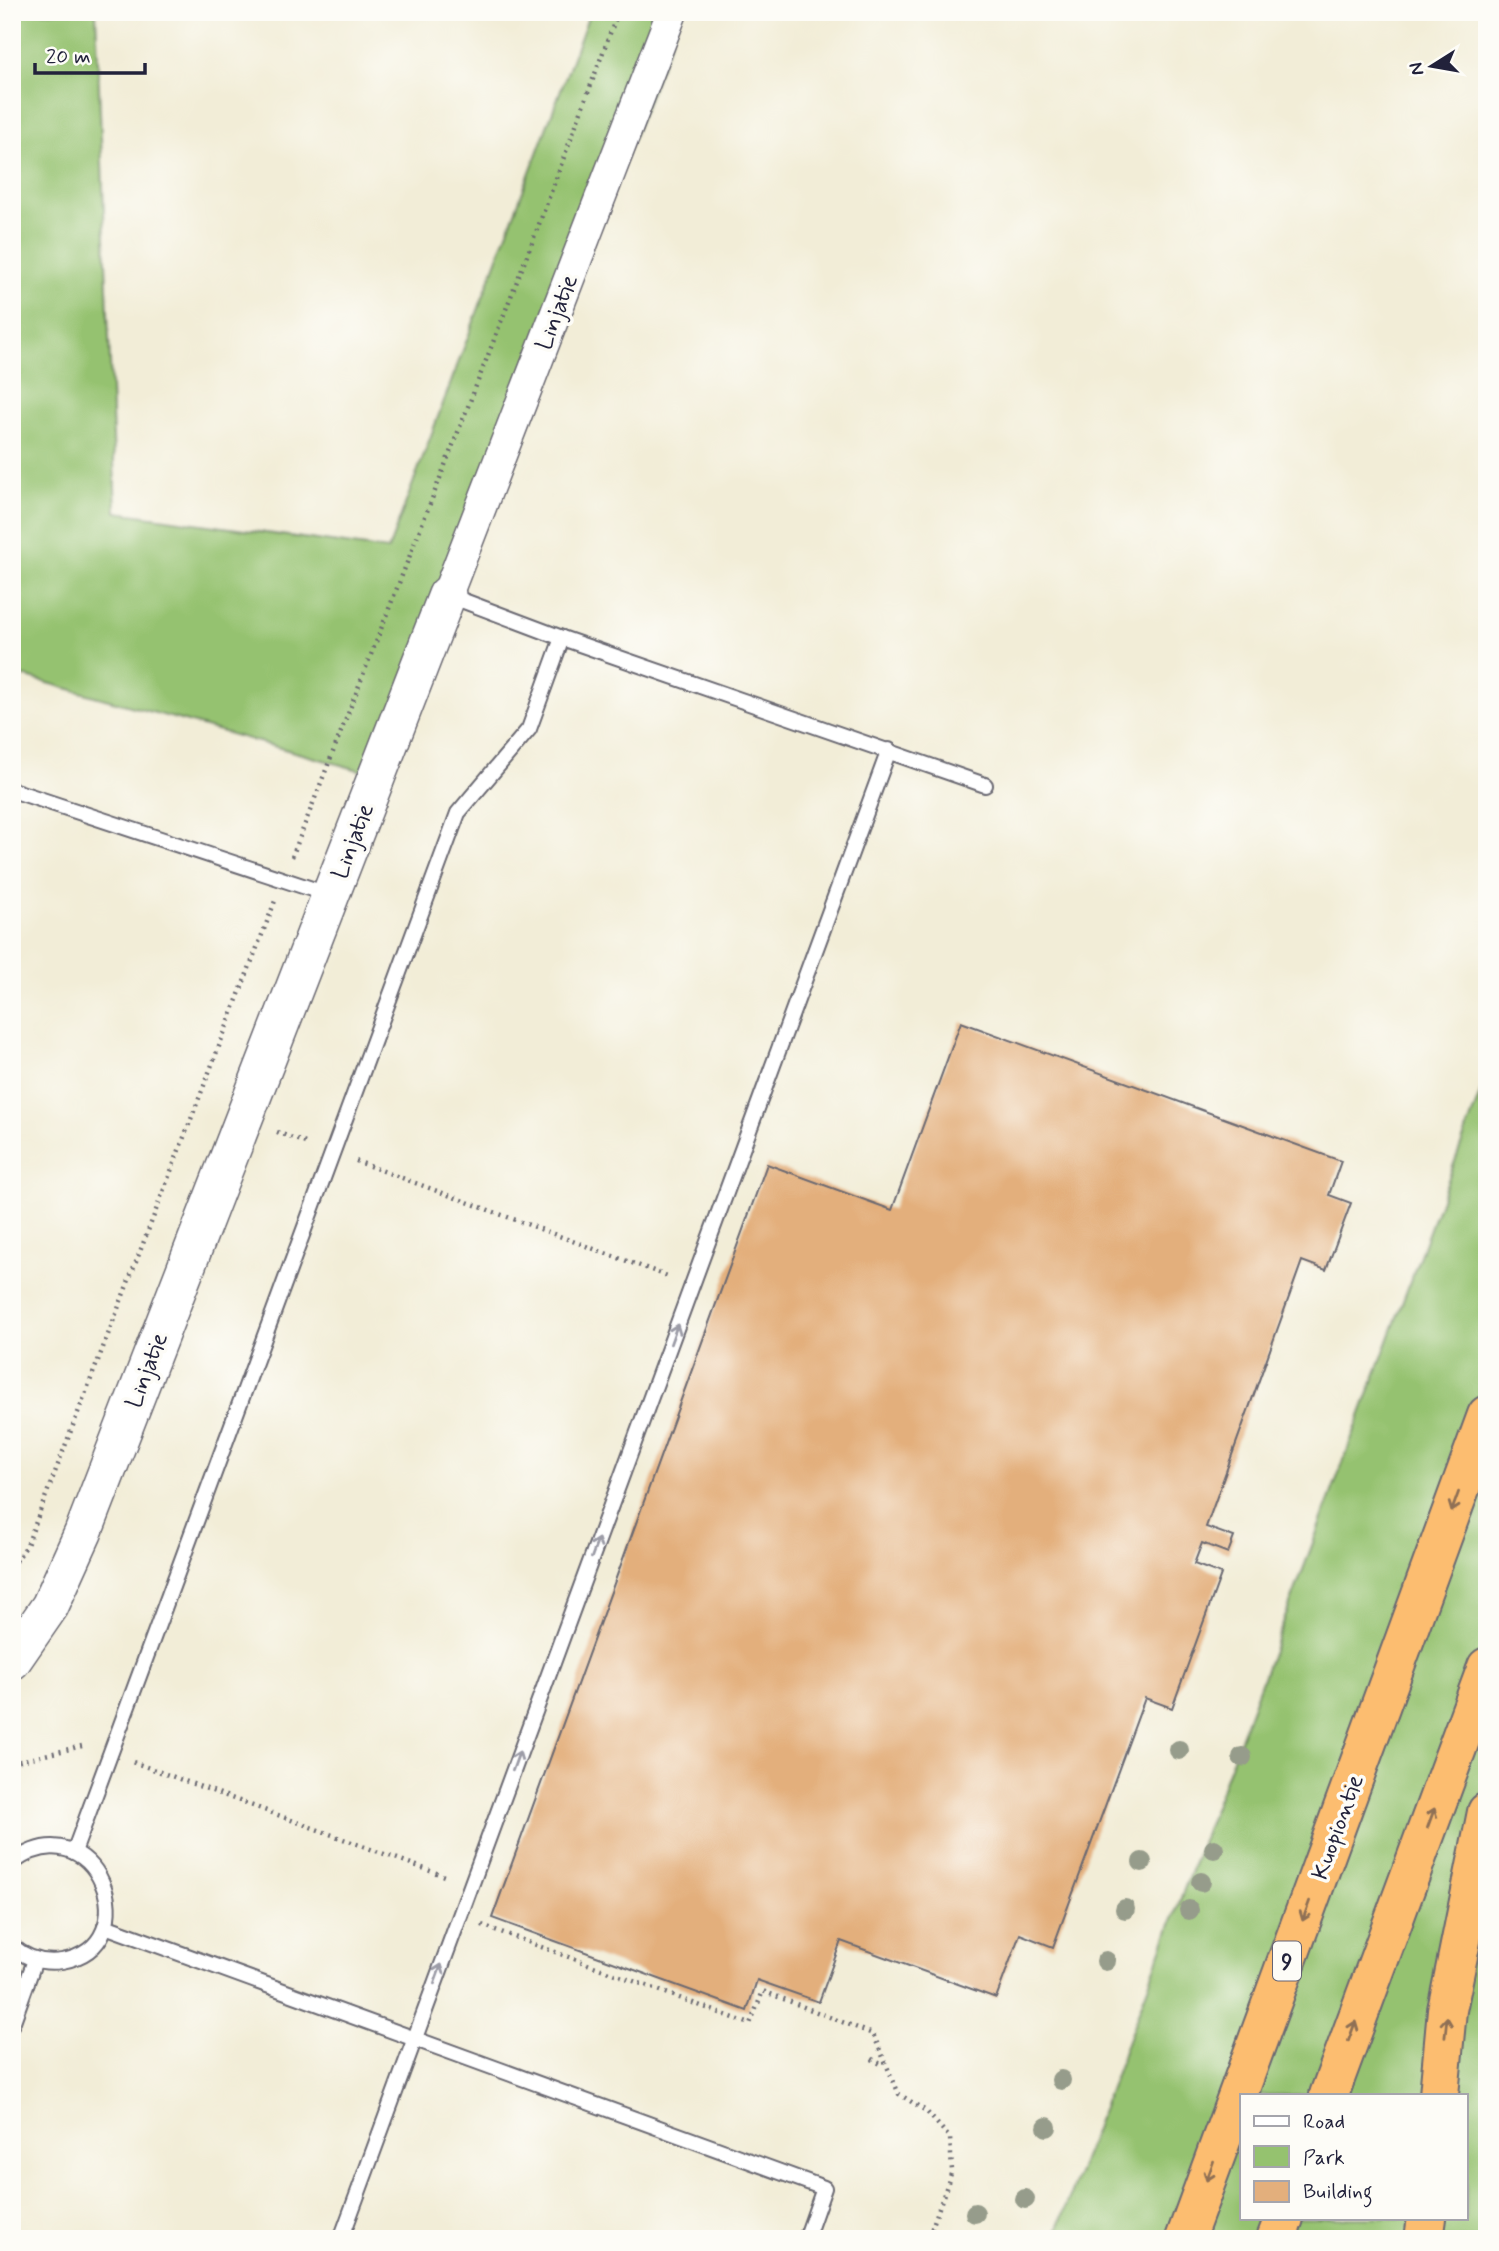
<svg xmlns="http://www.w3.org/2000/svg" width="1499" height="2251" viewBox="0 0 1499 2251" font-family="Mynerve,sans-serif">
<rect width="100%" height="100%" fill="#fdfcf7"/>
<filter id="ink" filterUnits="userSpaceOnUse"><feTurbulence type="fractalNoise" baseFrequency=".0143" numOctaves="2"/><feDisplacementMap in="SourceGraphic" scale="14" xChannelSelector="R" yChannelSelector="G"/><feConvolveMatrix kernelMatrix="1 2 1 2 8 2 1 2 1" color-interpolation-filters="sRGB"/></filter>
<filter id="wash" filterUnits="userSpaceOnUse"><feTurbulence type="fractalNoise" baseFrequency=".00686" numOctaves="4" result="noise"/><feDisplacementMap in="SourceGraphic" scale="28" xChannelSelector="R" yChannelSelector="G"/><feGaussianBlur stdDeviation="1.57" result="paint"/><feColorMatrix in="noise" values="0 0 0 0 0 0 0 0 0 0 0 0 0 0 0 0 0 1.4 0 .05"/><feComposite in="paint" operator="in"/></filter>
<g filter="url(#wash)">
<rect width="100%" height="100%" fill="#f2edd7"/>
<g fill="#95c26f" stroke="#5c7255" stroke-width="2" fill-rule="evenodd">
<polygon points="12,12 96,12 116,512 388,550 590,12 682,12 384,777 12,673"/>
<path d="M1487 1075V2239H1054ZM1242 2095H1466V2218H1242Z"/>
</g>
<g id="blocks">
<polygon fill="#e3af7c" points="961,1022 1341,1161 1329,1195 1351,1203 1326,1270 1302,1261 1206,1527 1234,1537 1228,1553 1202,1543 1194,1564 1221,1574 1172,1708 1145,1698 1053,1947 1020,1934 996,1998 841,1941 819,2002 757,1980 747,2011 492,1918 767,1164 892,1210"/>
</g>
</g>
<g filter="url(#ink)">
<use href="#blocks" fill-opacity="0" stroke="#6b6972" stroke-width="2"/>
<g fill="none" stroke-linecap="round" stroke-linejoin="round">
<defs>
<g id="service">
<polyline points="448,595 562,638 985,785"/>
<polyline points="12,790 330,895"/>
<polyline points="74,1852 458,813 529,729 562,638"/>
<path d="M12 1863C95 1800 152 1945 62 1961 43 1964 27 1959 12 1946"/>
<polyline points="105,1926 824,2188 806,2239"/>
<polyline points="12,2024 35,1960"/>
<polyline points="341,2239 889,750"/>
</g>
<polyline id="minor" points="447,595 672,12"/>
<polyline id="tertiary" points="12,1661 50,1606 83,1533 447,595"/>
<g id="motorway">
<polyline points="1329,2095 1487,1667"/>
<polyline points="1439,2095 1447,2010 1487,1812"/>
<polyline points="1185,2239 1487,1415"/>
<polyline points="1276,2239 1284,2218"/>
<polyline points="1424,2239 1427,2218"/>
</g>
</defs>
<use href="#service" stroke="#6b6972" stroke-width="18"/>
<use href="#minor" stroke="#6b6972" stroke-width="33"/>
<use href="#tertiary" stroke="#6b6972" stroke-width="40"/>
<use href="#motorway" stroke="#6b6972" stroke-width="42"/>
<g stroke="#6b6972" stroke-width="4.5" stroke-dasharray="2 5" stroke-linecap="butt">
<polyline points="292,857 535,235 618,12"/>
<polyline points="277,1132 308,1144"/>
<polyline points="356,1161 670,1277"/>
<polyline points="12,1567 27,1545 275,901"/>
<polyline points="133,1762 447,1877"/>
<polyline points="12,1763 86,1745"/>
<polyline points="482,1925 750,2024 763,1991 873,2034 899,2094 926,2111 950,2138 952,2171 928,2239"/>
<polyline points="872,2059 884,2066"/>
</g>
<use href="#service" stroke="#fff" stroke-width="14"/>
<use href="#minor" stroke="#fff" stroke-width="30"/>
<use href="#tertiary" stroke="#fff" stroke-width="37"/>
<use href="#motorway" stroke="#fcbd6f" stroke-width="38"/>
</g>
<g fill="#969c8b">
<circle cx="1179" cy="1750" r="10"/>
<circle cx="1242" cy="1757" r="10"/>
<circle cx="1214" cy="1849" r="10"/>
<circle cx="1142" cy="1862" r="10"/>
<circle cx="1201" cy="1882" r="10"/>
<circle cx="1125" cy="1909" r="10"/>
<circle cx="1189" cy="1910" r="10"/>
<circle cx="1106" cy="1961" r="10"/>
<circle cx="1061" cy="2080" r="10"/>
<circle cx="1047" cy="2127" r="10"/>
<circle cx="1025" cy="2199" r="10"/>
<circle cx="975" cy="2213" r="10"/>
</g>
<defs><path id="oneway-shaft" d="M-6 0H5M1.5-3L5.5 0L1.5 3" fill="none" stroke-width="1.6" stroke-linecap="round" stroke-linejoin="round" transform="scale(1.75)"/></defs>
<g stroke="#9c9ca7">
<use href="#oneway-shaft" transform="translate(674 1334) rotate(-70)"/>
<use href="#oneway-shaft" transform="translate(595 1548) rotate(-70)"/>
<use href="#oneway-shaft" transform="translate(516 1761) rotate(-70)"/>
<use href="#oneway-shaft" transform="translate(438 1974) rotate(-70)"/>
</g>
<g stroke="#8f7055">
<use href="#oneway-shaft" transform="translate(1455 1502) rotate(110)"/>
<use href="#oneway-shaft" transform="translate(1431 1818) rotate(-70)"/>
<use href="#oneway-shaft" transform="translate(1306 1911) rotate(110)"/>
<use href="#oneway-shaft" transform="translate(1446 2027) rotate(-84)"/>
<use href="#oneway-shaft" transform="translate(1352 2031) rotate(-70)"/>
<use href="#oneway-shaft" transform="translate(1210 2171) rotate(110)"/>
</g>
</g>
<g text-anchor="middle" stroke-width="7" stroke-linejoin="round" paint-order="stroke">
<rect fill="#fdfcf7" stroke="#646373" stroke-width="2" x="1273" y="1941.5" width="28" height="39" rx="5"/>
<g font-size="23" font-weight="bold" fill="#22223b">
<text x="1287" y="1969">9</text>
</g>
<g font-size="24" fill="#22223b" stroke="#fdfcf7">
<text transform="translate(556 312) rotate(-69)" y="8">Linjatie</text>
<text transform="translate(352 841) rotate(-69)" y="8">Linjatie</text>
<text transform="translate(146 1370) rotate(-69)" y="8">Linjatie</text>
<text transform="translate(1337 1827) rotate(-70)" y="8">Kuopiontie</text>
</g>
</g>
<rect width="1499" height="2251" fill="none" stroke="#fdfcf7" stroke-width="42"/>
<rect x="1240" y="2094" width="228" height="126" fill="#fdfcf7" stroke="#a5a5ac" stroke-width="2"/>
<rect x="1254" y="2116" width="35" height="10" fill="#ffffff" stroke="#a5a5ac" stroke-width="2"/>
<text x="1303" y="2128" font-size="21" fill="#22223b">Road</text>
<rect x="1254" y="2146" width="35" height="21" fill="#95c26f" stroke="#a5a5ac" stroke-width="2"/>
<text x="1303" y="2164" font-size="21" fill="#22223b">Park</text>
<rect x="1254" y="2181" width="35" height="21" fill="#e3af7c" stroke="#a5a5ac" stroke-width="2"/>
<text x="1303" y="2198" font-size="21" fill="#22223b">Building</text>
<g transform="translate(1432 66) rotate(259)" stroke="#fdfcf7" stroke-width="5" paint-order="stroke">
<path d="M0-5L12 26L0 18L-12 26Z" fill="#22223b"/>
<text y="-10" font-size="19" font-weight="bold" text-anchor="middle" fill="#22223b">N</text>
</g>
<path d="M35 63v10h110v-10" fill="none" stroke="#22223b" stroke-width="3.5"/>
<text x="46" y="63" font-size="21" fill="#22223b" stroke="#fdfcf7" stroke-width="5" paint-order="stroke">20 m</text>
</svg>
